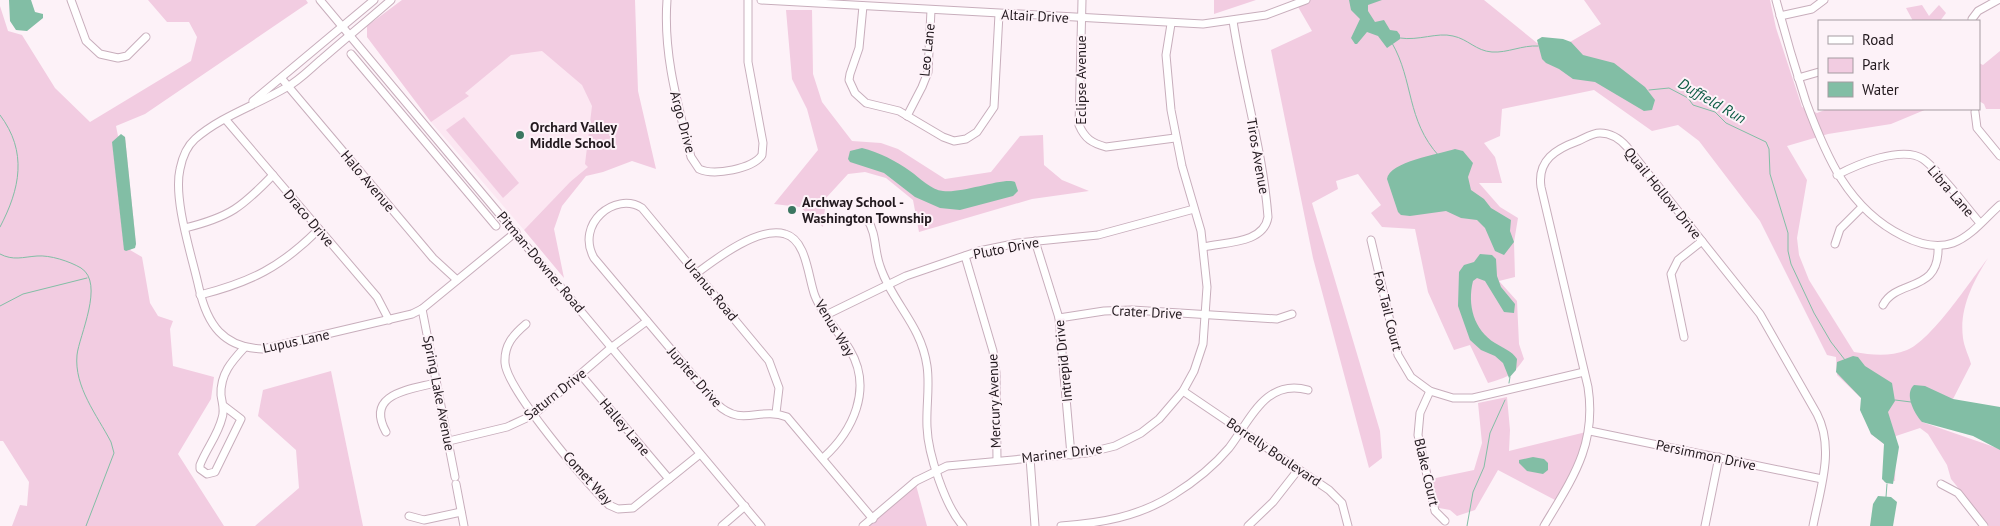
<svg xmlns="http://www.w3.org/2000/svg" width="2000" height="526" viewBox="0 0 2000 526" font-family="'PT Sans',sans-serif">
<rect width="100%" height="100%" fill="#fdf2f8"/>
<polygon fill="#fce7f2" points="402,0 596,0 613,154 570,182 524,230 431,122 367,37 367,26"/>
<g fill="#f2cce1">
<polygon points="148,0 306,0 308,3 145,114 116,126 118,136 125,137 136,244 130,250 142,257 150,303 158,316 173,321 170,329 173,366 214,377 211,399 178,454 224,526 12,526 20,505 27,506 29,482 3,441 0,441 0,6 8,31 22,35 55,88 90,122 191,61 197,37 189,22 167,22"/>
<polygon points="402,0 635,0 638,91 656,169 632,161 603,172 586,176 562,206 554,229 564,278 524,230 570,182 588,167 585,164 592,106 582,85 542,51 511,55 465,93 469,96 431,122 367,37 367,26"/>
<polygon points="1214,0 1256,0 1214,14"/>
<path d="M1294 0H1484L1537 43 1570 42 1601 24 1584 0H1770L1776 28 1802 107 1817 113 1827 109H1957H1927L1891 124 1828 134 1787 146 1807 180 1797 238 1799 255 1809 280 1854 352C1872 355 1889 357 1907 350 1931 341 1971 280 1988 258 1973 282 1959 309 1963 338 1964 347 1969 356 1971 364L1953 399 1922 422 2000 449V526H1989L1951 479 1947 465 1928 434 1920 428 1896 436 1895 481 1884 482V444L1871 434 1861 398 1837 375 1836 357 1827 355 1760 221 1699 141 1678 125 1652 131 1594 90 1502 109 1500 136 1484 143 1495 157 1502 183H1479L1500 207 1518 218 1514 242 1515 277 1499 281 1517 301 1519 344 1524 359C1512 376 1508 377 1488 383L1470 345 1454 350 1428 292 1415 229 1382 227 1371 213 1381 205 1358 174 1336 181 1338 189 1312 203 1380 431 1382 458 1369 468 1313 258 1271 50 1312 31Z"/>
<polygon points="1922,5 1929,16 1939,5 1946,13 1940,21 1913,21 1906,8"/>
<polygon points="786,10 812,10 813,74 822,102 852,141 881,143 898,149 945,179 991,172 1020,136 1043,135 1044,165 1062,180 1089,191 1032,199 919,232 913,200 886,178 865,172 848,174 826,198 823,227 800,207 774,204 818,150 807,109 792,79"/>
<polygon points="2000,51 2000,109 1986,109 1984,104 1979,101 1979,63 1983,65"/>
<polygon points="464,117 519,183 503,198 446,130"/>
<polygon points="331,371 363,526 255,526 299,488 296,450 258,416 263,390"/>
<polygon points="1507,397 1510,430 1509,451 1586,432 1574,469 1555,500 1498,470 1475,510 1457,516 1450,510 1439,508 1431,479 1474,470 1482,443 1478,403"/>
<polygon points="916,485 927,526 868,526"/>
</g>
<g fill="#82bea5">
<polygon points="9,0 31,0 35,12 43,14 43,18 27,31 16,30 10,21"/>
<polygon points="1349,0 1382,0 1368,5 1368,11 1375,22 1384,20 1390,30 1397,31 1400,35 1400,39 1387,48 1378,36 1367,32 1357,44 1355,44 1351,38 1360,19 1351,10"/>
<polygon points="1542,37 1563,39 1571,42 1583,55 1614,63 1645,87 1655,100 1652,110 1644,111 1595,82 1573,79 1559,69 1546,63 1542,59 1537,40"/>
<polygon points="121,134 125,137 136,244 135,248 126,251 124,250 112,142"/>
<path d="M862 148C879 152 896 161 910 171 920 178 931 190 943 191 961 194 1004 177 1015 182L1018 191 1013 196 960 210 940 208 915 197 884 173 850 162 848 159 850 151Z"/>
<path d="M1455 149 1463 151 1473 163 1468 177 1471 190 1484 199 1491 208 1511 220 1510 231 1514 242 1504 255 1495 251 1485 228 1477 220 1461 218 1446 211 1410 216 1401 215 1398 212 1387 179C1389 162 1439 154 1455 149Z"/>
<path d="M1480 254 1492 255 1496 259 1497 276 1501 287 1515 304 1514 313 1504 312 1485 281 1477 278 1473 281C1467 305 1474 330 1495 343 1503 348 1512 351 1517 359L1516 370 1509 378 1503 363 1495 356 1481 350 1470 340 1458 306 1459 272 1464 265 1474 262Z"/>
<polygon points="1853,356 1858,357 1865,366 1892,383 1895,401 1888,412 1899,447 1893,484 1886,483 1882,479 1884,444 1871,434 1860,410 1861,398 1836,372 1837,362"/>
<path d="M1914 385 1925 386 1953 399 2000 407V450L1973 436 1922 422C1914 413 1904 394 1914 385Z"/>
<polygon points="1533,457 1544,459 1548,463 1548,470 1543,474 1527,471 1519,463 1519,460"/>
<polygon points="1878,496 1891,497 1897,502 1893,526 1870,526 1873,504"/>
</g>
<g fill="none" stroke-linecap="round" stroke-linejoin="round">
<g stroke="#82bea5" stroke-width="1">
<path d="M1400 38C1419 41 1437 32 1453 36 1468 39 1476 51 1492 52 1508 53 1522 45 1538 46"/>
<path d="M1392 43C1414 81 1406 120 1439 156"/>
<polyline points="1649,90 1669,88 1688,98 1693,105 1715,112 1726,123 1766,142 1769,149 1770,174 1788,233 1788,251 1791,264 1814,313 1831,342 1845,360"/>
<path d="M0 115C28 152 20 189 0 227"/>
<path d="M0 254C13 261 23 257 37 256 50 255 69 261 81 268 105 283 79 336 77 355 74 387 97 415 111 442L114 453 86 526"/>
<polyline points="0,306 23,294 87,278"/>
<polyline points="1509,383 1510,377"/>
<polyline points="1895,400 1911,402"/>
<polyline points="1886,497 1887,484"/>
<polyline points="1467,526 1473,492 1484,467 1490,433 1505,400"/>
</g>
<defs>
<g id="minor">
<polyline points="71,0 86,41 100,54 118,58 127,56 146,37"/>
<polyline points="320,0 761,526"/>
<path d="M391 0C368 20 345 39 322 59 311 68 300 80 287 87 257 105 221 116 195 139 186 147 182 159 180 169 173 200 192 256 199 288 207 324 223 348 263 349L412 314 422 309 516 232"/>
<path d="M667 0C663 55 678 105 691 157L699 169C714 176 753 169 762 155L763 143 748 62V0"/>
<polyline points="761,0 1203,24 1266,15 1306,0"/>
<path d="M1082 0 1079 125C1085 139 1092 143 1106 147L1175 138"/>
<path d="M1776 0C1785 34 1795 68 1806 102 1826 156 1848 209 1903 236 1919 244 1936 249 1953 243 1972 236 1986 217 2000 205"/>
<polyline points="863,6 859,48 850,74 849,80 855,93 866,103 899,111 943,137 954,141 966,139 977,132 994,107 999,14"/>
<polyline points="1780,16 1812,9 1824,0"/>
<polyline points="1972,19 1978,11 1998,0"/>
<polyline points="351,54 496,226"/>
<polyline points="1798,78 1819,72"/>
<polyline points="282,79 433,258 457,280"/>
<polyline points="253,101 374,0"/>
<polyline points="1975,112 1977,128 2000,156"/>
<polyline points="907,116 922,87 928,72 931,10"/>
<polyline points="226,120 377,297 389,320"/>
<path d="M1837 175C1856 165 1902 145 1923 159 1939 170 1966 207 1980 223"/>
<path d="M867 219C877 234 874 250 880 266 892 303 921 324 927 366 930 386 926 406 927 427 928 454 945 506 963 526"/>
<path d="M185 228C230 217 242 207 273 175"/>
<polyline points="1371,240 1398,355 1411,377 1430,391 1453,398 1473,398 1584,372"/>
<polyline points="1035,241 1059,318 1071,455"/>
<polyline points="1835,244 1840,229 1862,207"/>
<path d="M1204 247C1224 242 1264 244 1268 217 1263 151 1243 87 1233 21"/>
<polyline points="965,256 993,351 996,373 997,460"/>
<path d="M697 273C717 258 759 226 785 234 807 240 808 278 815 296 823 316 839 332 850 350 873 389 853 431 823 458"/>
<path d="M200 295C251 282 281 267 318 230"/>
<path d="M1883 305C1897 278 1940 294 1938 246"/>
<polyline points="422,309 455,477"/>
<polyline points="826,315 906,276 979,251 1018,243 1098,235 1194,209"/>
<polyline points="1059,318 1104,311 1132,310 1277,319 1292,314"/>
<path d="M526 324C513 335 504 345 505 363 507 390 587 483 609 505L618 509 633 508 700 454"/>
<polyline points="1684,337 1671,274 1678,260 1702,241"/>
<polyline points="581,375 669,479"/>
<polyline points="1183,391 1329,490 1342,503 1348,526"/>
<polyline points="1430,391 1420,413 1418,435 1435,511 1445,521"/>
<path d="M224 406 241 419 215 472 207 474 200 469V465C206 449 218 435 222 418 225 410 222 403 221 395 220 374 232 361 245 347"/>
<path d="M776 413 779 388 769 361 642 208C615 191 575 224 594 258L717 404C742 428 759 406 787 417L873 519"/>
<polyline points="1590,431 1822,479"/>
<path d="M386 432C365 394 408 390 435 383"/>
<polyline points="449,441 507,427 533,415 612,347 647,321"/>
<polyline points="1030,458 1035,526"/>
<polyline points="456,484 464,526"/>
<polyline points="1941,484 1958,493 1984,526"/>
<polyline points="409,516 424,520 461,512"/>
<polyline points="722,526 745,506"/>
<polyline points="863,526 916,481 947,466 1087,453 1115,446 1141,433 1159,419 1183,391 1194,371 1203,344 1207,287 1201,231 1182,166 1171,110 1166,55 1171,24"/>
<path d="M1061 526C1101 523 1138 517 1173 495 1194 482 1213 467 1229 448 1250 421 1265 378 1308 390"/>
<polyline points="1248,526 1273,502 1298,470"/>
<path d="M1544 526C1572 479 1597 445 1588 387L1541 187C1537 160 1556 149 1578 141 1585 138 1592 133 1600 133 1611 133 1620 139 1627 147L1760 314 1817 414C1835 449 1820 489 1813 526"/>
<polyline points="1705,526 1719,457"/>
</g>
</defs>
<use href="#minor" stroke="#c8aebc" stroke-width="9"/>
<use href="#minor" stroke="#fff" stroke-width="7"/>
</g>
<g fill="#3b7660" stroke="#fdf2f8" stroke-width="2">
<circle cx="520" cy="135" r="5"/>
<circle cx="792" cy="210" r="5"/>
</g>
<g text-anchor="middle" stroke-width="4" stroke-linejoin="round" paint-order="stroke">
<g font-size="14" fill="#22191e" stroke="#fdf2f8">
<text transform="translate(1035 16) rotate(3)" y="5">Altair Drive</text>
<text transform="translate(927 50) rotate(-84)" y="5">Leo Lane</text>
<text transform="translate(1081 80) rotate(-90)" y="5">Eclipse Avenue</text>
<text transform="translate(683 122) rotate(75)" y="5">Argo Drive</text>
<text transform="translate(1258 156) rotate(80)" y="5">Tiros Avenue</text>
<text transform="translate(368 181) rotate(50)" y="5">Halo Avenue</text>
<text transform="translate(1951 191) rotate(49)" y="5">Libra Lane</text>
<text transform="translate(1663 193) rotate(51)" y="5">Quail Hollow Drive</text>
<text transform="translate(309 218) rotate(50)" y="5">Draco Drive</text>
<text transform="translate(1006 248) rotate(-11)" y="5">Pluto Drive</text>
<text transform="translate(541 262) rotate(50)" y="5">Pitman-Downer Road</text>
<text transform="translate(711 290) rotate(50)" y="5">Uranus Road</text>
<text transform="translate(1388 311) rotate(76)" y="5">Fox Tail Court</text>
<text transform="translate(1147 312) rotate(3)" y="5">Crater Drive</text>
<text transform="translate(835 328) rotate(59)" y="5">Venus Way</text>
<text transform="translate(296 341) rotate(-12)" y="5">Lupus Lane</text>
<text transform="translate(1063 361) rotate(-96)" y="5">Intrepid Drive</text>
<text transform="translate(695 377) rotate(49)" y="5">Jupiter Drive</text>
<text transform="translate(439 393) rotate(79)" y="5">Spring Lake Avenue</text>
<text transform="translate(555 394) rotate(-38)" y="5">Saturn Drive</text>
<text transform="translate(994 401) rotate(-92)" y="5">Mercury Avenue</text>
<text transform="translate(625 427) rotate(50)" y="5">Halley Lane</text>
<text transform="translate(1274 452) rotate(34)" y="5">Borrelly Boulevard</text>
<text transform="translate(1062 453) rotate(-7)" y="5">Mariner Drive</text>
<text transform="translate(1706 455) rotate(12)" y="5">Persimmon Drive</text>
<text transform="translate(1427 472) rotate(77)" y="5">Blake Court</text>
<text transform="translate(588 478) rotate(48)" y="5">Comet Way</text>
</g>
<g font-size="14" font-weight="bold" fill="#22191e" stroke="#fdf2f8" text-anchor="start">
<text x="530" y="132">Orchard Valley<tspan x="530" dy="16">Middle School</tspan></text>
<text x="802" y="207">Archway School -<tspan x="802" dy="16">Washington Township</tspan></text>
</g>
<g font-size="15" font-style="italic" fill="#0c5b44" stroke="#fdf2f8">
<text transform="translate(1712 101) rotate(30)" y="5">Duffield Run</text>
</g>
</g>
<rect x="1818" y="20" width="162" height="90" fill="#fdf2f8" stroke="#a59ba1"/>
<rect x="1828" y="36" width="25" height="8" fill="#ffffff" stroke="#a59ba1"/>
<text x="1862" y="45" font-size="15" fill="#22191e">Road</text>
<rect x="1828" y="58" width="25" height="15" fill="#f2cce1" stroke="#a59ba1"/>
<text x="1862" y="70" font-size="15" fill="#22191e">Park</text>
<rect x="1828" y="82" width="25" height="15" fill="#82bea5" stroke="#a59ba1"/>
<text x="1862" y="95" font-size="15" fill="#22191e">Water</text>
</svg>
